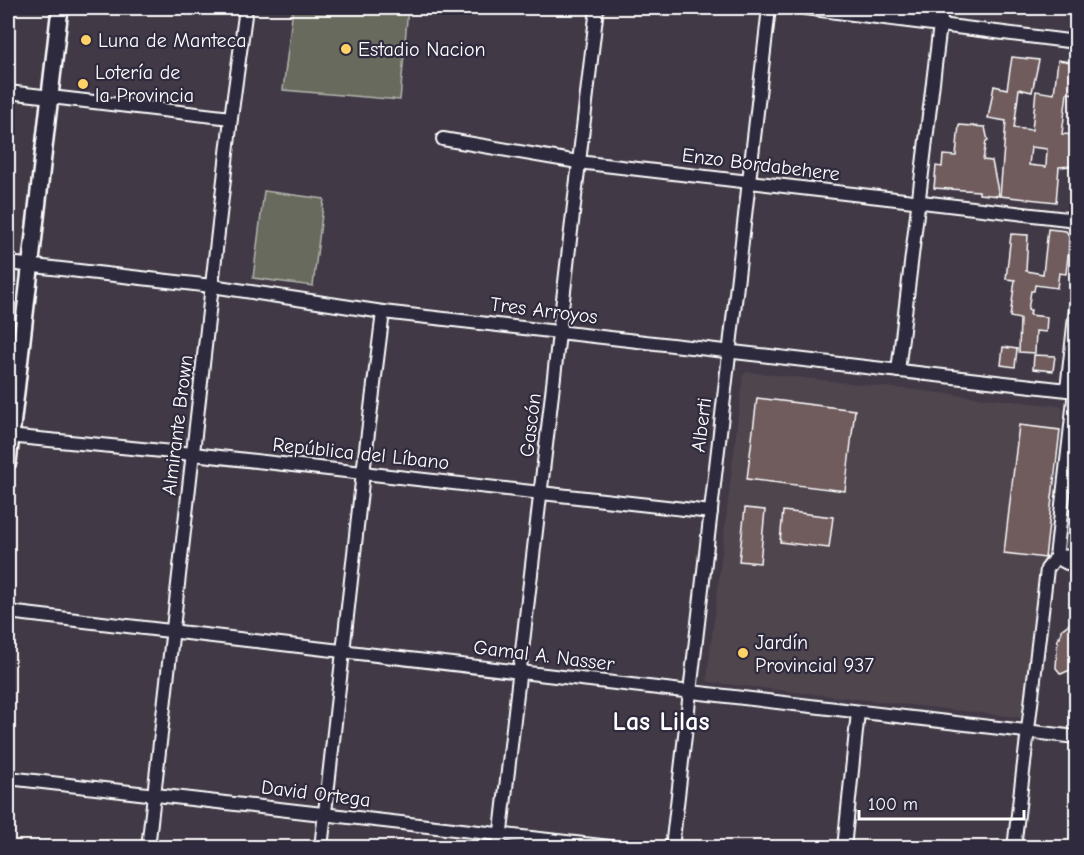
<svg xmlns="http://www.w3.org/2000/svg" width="1084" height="855" viewBox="0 0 1084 855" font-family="'Comic Neue',sans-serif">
<rect width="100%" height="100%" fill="#423947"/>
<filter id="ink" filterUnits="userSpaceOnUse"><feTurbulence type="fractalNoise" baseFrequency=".0167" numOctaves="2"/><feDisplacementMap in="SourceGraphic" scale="12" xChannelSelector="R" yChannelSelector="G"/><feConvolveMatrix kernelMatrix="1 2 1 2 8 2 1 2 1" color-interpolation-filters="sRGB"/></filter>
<g filter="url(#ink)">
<polygon fill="#50444e" points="747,372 1059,406 1063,409 1045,562 1043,563 1024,718 709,682 707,679 743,375"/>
<g fill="#676b5d" stroke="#b3b5ae" stroke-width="1.5">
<polygon points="293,8 408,8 400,100 283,90"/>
<polygon points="264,191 324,199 313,286 253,278"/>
</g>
<g fill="#705c5d" stroke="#fff" stroke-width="1.5" fill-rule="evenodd">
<path d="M1012 57 1039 60 1032 92 1019 89 1014 128 1032 130 1036 91 1054 94 1058 60 1077 63V94L1067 93 1062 134 1077 135 1076 152H1074L1072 166 1059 167 1056 202 1000 196 1006 121 988 118 994 86 1007 89ZM1031 147 1047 149 1046 167 1029 165Z"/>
<polygon points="959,125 985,127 988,141 986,141 983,160 992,161 999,196 979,194 979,191 934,188 936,166 942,167 943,155 956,156"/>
<polygon points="1048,229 1066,231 1070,237 1066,274 1059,273 1057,288 1035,285 1034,291 1031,291 1028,310 1031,310 1030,315 1047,317 1046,332 1036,331 1035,353 1019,352 1020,319 1010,317 1015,280 1006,279 1011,234 1028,235 1026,271 1043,274"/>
<polygon points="1003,347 1017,349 1015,367 1001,365"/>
<polygon points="1034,355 1055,356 1053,371 1033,369"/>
<polygon points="757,398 855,410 845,491 747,479"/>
<polygon points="1019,425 1060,430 1045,558 1004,553"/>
<polygon points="745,508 765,510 760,563 739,561"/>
<polygon points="783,511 833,517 829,548 780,542"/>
<polygon points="1077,618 1077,630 1075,632 1070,670 1061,674 1056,668 1058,637 1060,637 1061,630"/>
</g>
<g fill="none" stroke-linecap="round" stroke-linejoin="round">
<defs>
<g id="minor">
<polyline points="805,8 1076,42"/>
<polyline points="8,92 231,118"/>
<polyline points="443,139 578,162 1076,220"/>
<polyline points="8,263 212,286 383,312 1076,391"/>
<polyline points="898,371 942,8"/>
<polyline points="1067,390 1076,307"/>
<polyline points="8,436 193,454 711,512"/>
<polyline points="1056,557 1067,563 1076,565"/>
<polyline points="1056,557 1076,556"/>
<polyline points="8,612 1076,737"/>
<polyline points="8,778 619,848"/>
<polyline points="148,848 231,118 246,8"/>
<polyline points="321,848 363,473 383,312"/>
<polyline points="499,848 597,8"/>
<polyline points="672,848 769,8"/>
<polyline points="844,848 858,712"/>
<polyline points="1014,848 1047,569 1056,557 1075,391"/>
</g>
<polyline id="major" points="8,462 60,8"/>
</defs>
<use href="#minor" stroke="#fff" stroke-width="16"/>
<use href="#major" stroke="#fff" stroke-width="20"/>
<use href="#minor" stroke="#2f2a3d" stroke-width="12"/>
<use href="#major" stroke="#2f2a3d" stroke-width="15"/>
</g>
</g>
<g fill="#ffd166" stroke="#2f2a3d" stroke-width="2">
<circle cx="86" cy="40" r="6"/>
<circle cx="346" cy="49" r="6"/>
<circle cx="83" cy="84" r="6"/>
<circle cx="743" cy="653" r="6"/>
</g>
<g text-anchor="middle" stroke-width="4.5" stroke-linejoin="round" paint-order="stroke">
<g font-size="20" fill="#fff" stroke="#2f2a3d" text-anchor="start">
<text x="98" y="47">Luna de Manteca</text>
<text x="358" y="56">Estadio Nacion</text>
<text x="95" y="79">Lotería de<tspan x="95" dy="23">la Provincia</tspan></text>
<text x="755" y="649">Jardín<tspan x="755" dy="23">Provincial 937</tspan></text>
</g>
<g font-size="20" fill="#fff" stroke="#2f2a3d">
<text transform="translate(761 164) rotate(7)" y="7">Enzo Bordabehere</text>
<text transform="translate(544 310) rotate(7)" y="7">Tres Arroyos</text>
<text transform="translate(177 425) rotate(-83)" y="7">Almirante Brown</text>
<text transform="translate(530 425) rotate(-83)" y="7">Gascón</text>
<text transform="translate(701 425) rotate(-83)" y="7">Alberti</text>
<text transform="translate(361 453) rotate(6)" y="7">República del Líbano</text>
<text transform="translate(544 655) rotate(7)" y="7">Gamal A. Nasser</text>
<text transform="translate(316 793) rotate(7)" y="7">David Ortega</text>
</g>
<g font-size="26" font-weight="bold" fill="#fff" stroke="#2f2a3d">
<text x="661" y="730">Las Lilas</text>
</g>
</g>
<rect width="1084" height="855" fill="none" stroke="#2f2a3d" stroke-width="30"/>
<rect x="15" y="15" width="1054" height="825" fill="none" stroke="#fff" stroke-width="2" filter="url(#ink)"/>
<path d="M859 810v9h165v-9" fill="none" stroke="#ffffff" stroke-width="3"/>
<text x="868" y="810" font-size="18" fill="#ffffff" stroke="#2f2a3d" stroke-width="4.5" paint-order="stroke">100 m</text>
</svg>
